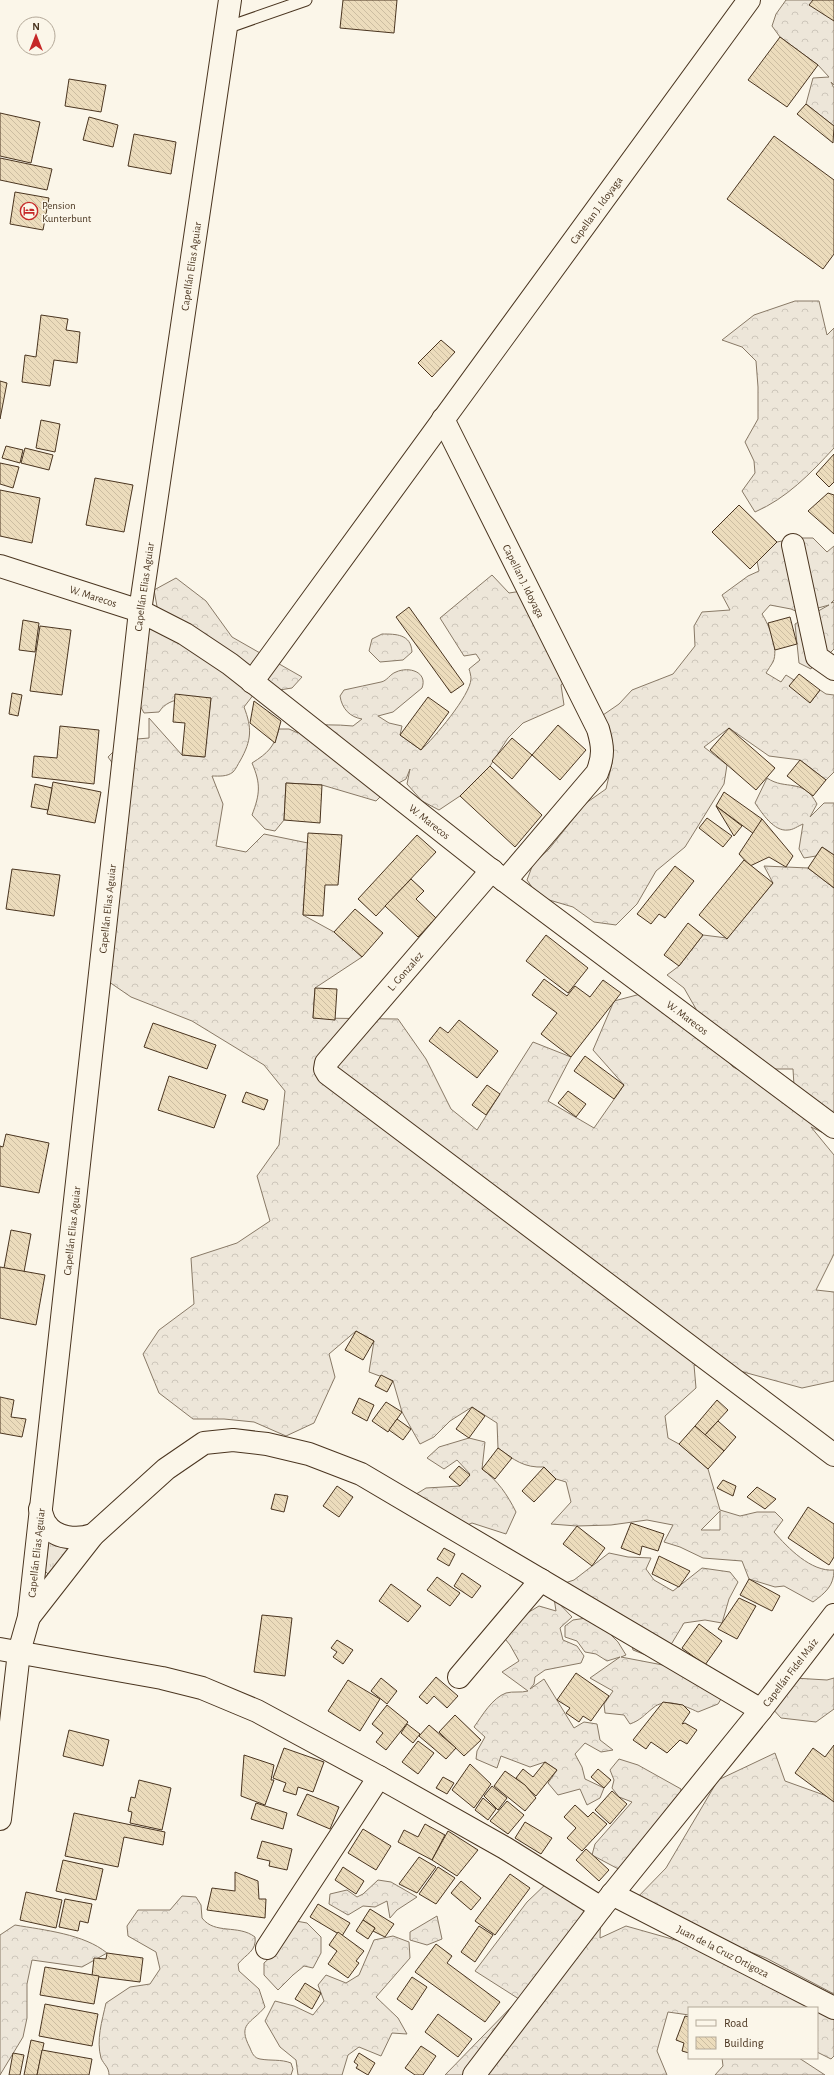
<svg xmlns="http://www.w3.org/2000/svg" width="834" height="2075" viewBox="0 0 834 2075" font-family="'Alegreya Sans',sans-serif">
<defs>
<pattern id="grass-tufts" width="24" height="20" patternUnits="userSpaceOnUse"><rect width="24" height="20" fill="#ede6d9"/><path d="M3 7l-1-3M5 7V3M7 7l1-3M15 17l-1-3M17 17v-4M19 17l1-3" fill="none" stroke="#cdc6ba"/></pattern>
<pattern id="forest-crowns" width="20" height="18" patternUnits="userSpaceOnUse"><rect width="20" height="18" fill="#ede6d9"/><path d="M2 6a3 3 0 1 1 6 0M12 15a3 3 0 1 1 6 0" fill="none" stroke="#cdc6ba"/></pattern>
<pattern id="building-back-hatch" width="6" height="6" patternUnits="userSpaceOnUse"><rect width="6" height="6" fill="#ecdcbc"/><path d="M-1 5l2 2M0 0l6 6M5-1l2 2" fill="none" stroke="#ccbda1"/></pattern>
</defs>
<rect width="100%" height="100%" fill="#fbf6e9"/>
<polygon fill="url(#grass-tufts)" stroke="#887966" points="49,1539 75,1543 48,1574 45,1571"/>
<g fill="url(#forest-crowns)" stroke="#887966" fill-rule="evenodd">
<polygon points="786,0 819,0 834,17 834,85 831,82 834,88 834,126 806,104 813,78 829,77 818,65 780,37 772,26 776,14"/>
<path d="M795 301H819L827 335 834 328V448C810 474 787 498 755 512L742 491 755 473 754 461 745 442 758 419V387L756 361 742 347 722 340 754 315Z"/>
<path d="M797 538H813L827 552 834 546V600L831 603 834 602V649L830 653H818L811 669 799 663 795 624 829 605 800 613 791 609 770 605 762 614C769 625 779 649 773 662 771 666 768 669 766 673L781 682 786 675 794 680 810 703 820 690 826 694 834 695V772L826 780 800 760 769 756 729 728 704 747 727 765 724 784 685 847 656 871 637 904 616 925 594 922 573 907 539 897 527 880 533 864 549 849 586 803 606 789 612 763 609 740 603 715 619 704 632 690 673 674 695 646 694 626 702 612 730 610 722 595 748 576 759 571 757 561 761 549 777 542Z"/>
<path d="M492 575 509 593 522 591 573 671 561 685 564 705 523 723 508 738 490 766 460 796 439 810 422 801 407 784 410 769 406 779 388 789 376 801 322 785 286 783 284 820 275 831 265 829 252 815C260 794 261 784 252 763 268 753 274 747 279 729H289L298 733 304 723C321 726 336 724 353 726L362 719C350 717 342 709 340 696L344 690C356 687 369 685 381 682 387 681 390 674 396 672 409 666 428 672 422 688L393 712 378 716 389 723 402 726 400 735 421 750C434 738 470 696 471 679 471 676 470 672 469 669L480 660 476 654 464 656 440 618Z"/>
<path d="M176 578 206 601 232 637 302 677 292 688 254 694 244 707C252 728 252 740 240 761 238 764 236 769 233 772 227 777 219 776 212 776L223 804 216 846 246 852 264 834 308 843 303 915 334 932 362 957 315 988 313 1018 398 1019 426 1059 451 1109 477 1130 533 1042 571 1057 548 1101 594 1128 624 1085 593 1050 614 1001 652 991 694 1025 696 1009 684 988 667 975 679 966 703 935 727 938 773 883 764 866 808 868 834 888V1138L811 1127 834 1155V1254L816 1290 834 1292V1381L802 1388 725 1367 694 1365 696 1388 665 1416 668 1438 679 1444 708 1469 720 1510 740 1516 757 1512H775L783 1520 774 1532C788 1548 811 1572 834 1570 834 1586 825 1593 813 1602L784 1586 775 1587 749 1579 742 1561 703 1558 680 1547 664 1542 673 1525 647 1520 611 1525 577 1526 551 1524 571 1502 566 1482 556 1479 544 1467C524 1468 514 1460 498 1448L497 1423 472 1407 450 1421 434 1437 420 1444 402 1412 393 1381 369 1372 374 1341 356 1331 329 1354 335 1377 314 1423 286 1436 254 1422 224 1419H193L159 1393 143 1354 159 1330 194 1304 191 1258 237 1243 270 1221 257 1176 279 1145 285 1091 264 1065 192 1021 131 997 99 975 121 775 108 757 125 740 149 738V718L182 755 204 757 211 698C192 699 170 695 159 712L144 713 135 696 138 652 158 612 154 590ZM709 1041 770 1069H793L794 1086 775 1088 733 1067ZM720 1511V1530H701Z"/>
<path d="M382 634C396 634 411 634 412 652L403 660 380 662 369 651 372 639Z"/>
<path d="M767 778C786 791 803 777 817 804L810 817 824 803H834V855L822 847 816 856 804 858 799 849 803 824C798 826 793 830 788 830 774 832 762 813 755 803Z"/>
<path d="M469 1438 485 1442 482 1469C498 1481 507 1494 516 1512L506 1534 472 1523 456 1530 413 1496 426 1488 460 1486 470 1474 457 1460 444 1469 427 1458 439 1447Z"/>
<polygon points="609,1553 628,1557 651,1558 646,1569 654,1580 673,1591 702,1568 730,1572 738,1582 729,1599 722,1623 705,1620 684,1623 672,1643 656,1659 633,1650 628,1631 614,1610 587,1607 559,1585 574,1580"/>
<path d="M554 1598 572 1617 560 1628 563 1640 577 1646 584 1656 581 1663 545 1670 535 1677 534 1684 530 1689 544 1679 574 1728 584 1722 597 1724 600 1740 613 1750 601 1752 585 1743 575 1754 582 1767 585 1779 604 1788 600 1798 587 1805 580 1789 558 1795 548 1783 557 1770 545 1762 530 1767 501 1756 497 1768 476 1759 477 1751 485 1737 474 1727C482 1716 492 1698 506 1693 513 1691 521 1693 528 1691L502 1672 519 1661 510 1645 502 1635 524 1615 539 1606 556 1611Z"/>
<path d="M593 1617 618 1642 626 1655 621 1657 668 1666 724 1694 718 1704 698 1712C685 1706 665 1697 653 1708 644 1715 641 1720 630 1724L624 1715 605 1713 604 1704 613 1691 590 1678 620 1657 607 1661 596 1654 585 1652 577 1641 565 1637V1626L573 1620Z"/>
<polygon points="794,1678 827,1680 834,1678 834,1709 816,1722 781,1718 771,1707"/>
<polygon points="775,1753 785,1781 824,1795 834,1801 834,1994 766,1958 740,1948 834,2008 834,2056 831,2059 817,2052 817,2008 689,2008 689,2015 668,2012 657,2051 667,2075 445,2075 519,1999 475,1971 527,1902 548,1882 601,1908 600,1938 626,1926 693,1945 631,1904 666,1868 718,1780"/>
<polygon points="619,1759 638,1765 681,1789 680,1807 624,1872 592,1855 595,1844 632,1802 619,1797 612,1788 614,1780 610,1770"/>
<polygon points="378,1880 391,1882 417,1897 397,1910 390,1918 387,1901 375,1907 363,1906 348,1915 329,1904 330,1894 347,1890 357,1897 363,1894"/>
<path d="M182 1896 196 1897 201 1905 202 1918C215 1935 238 1924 255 1937 257 1951 246 1954 238 1964L239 1971 259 1989 265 2007C251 2024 237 2023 250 2048 252 2053 254 2058 260 2059 271 2061 281 2059 291 2063L293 2069 291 2075H109C109 2067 104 2065 101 2058 96 2040 102 2021 106 2003L130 1987 150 1984 160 1969 156 1952 128 1936 127 1926 138 1910H170Z"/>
<polygon points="437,1916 442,1939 427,1945 410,1940 410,1932"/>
<polygon points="296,1921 307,1923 321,1937 321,1953 313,1968 304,1966 293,1975 278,1990 264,1975 264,1963 275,1953"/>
<path d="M15 1925C44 1930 84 1934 107 1953L82 1967 32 1960 27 1984V2018L23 2037 0 2075V1935Z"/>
<polygon points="393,1936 409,1942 410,1958 376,1997 398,2018 407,2034 392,2033 381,2056 359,2047 348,2055 342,2075 298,2075 296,2060 280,2047 265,2021 275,2001 294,2006 313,2015 324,2001 318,1985 326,1975 346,1983 359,1975 374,1940"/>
<polygon points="722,2058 799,2058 825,2075 715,2075 723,2066"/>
</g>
<g fill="url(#building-back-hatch)" stroke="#4a3520">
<polygon points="343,0 397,0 394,33 340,28"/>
<polygon points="813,0 834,0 834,21 809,5"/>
<polygon points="780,37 818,65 787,107 748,80"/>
<polygon points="69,79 106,85 101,112 65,106"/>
<polygon points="806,104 834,126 833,143 797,114"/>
<polygon points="0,113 40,122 31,163 0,156"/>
<polygon points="89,117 118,125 113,147 83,140"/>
<polygon points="134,134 176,142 171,174 128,166"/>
<polygon points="774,136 834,180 834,254 823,269 727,199"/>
<polygon points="0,158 52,169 47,190 0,180"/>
<polygon points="15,192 49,198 43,230 10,224"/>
<polygon points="41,315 68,319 66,330 80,332 77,363 54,360 50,386 22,382 25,355 36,357"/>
<polygon points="441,340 455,352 432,377 418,363"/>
<polygon points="0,381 7,383 0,419"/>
<polygon points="41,420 60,424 55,452 36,448"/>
<polygon points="6,446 23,450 20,463 2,458"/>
<polygon points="25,448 53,455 49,470 21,463"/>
<polygon points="834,454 834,482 829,487 816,474"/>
<polygon points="0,463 19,467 13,488 0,484"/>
<polygon points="95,478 133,485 124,532 86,525"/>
<polygon points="0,490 40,498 32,543 0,536"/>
<polygon points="828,493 834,495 834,534 808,511"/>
<polygon points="739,505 777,542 750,569 712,532"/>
<polygon points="409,607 464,684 451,693 396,617"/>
<polygon points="790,617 797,644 775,650 768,623"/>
<polygon points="23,620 39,623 35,652 19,650"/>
<polygon points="40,626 71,630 62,695 30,691"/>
<polygon points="799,674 820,690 810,703 789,686"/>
<polygon points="12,693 22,695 18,716 9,714"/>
<polygon points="175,694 211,698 205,757 182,755 185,723 173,722"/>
<polygon points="428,697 449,712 421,750 400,735"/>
<polygon points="254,701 281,721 275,743 250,723"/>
<polygon points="558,725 586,750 560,780 532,755"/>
<polygon points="60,726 99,730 94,784 32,777 34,756 57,758"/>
<polygon points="729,728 775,768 756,790 710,750"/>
<polygon points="512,738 532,755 512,779 492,761"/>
<polygon points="800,760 826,780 813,796 787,776"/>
<polygon points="490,766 542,815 515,847 460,796"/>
<polygon points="53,782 101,792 95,823 47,814"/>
<polygon points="286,783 322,785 320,823 284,820"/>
<polygon points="35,784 52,788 48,810 31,807"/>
<polygon points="724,792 762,819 754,834 716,806"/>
<polygon points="716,806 742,826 734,836"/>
<polygon points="707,818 732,836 723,847 699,828"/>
<polygon points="762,819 793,856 786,867 769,857 750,866 739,854"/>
<polygon points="308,833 342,835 338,885 325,885 323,916 303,915"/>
<polygon points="417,835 436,852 376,916 358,899"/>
<polygon points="822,847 834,855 834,888 808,868"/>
<polygon points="744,860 773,883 727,939 699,915"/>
<polygon points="675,866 694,881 665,918 659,914 651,924 637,914"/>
<polygon points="12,869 60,875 54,916 6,909"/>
<polygon points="411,879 424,891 416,899 436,918 418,937 385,906"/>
<polygon points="355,909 383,933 362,957 334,932"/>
<polygon points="688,923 703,935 679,966 664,955"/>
<polygon points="546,935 588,968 568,993 526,961"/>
<polygon points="544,979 567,996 575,986 590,997 603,980 621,993 571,1057 541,1034 557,1013 532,995"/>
<polygon points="315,988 337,989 335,1020 313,1018"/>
<polygon points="459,1020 498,1051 477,1078 429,1041 440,1027 448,1033"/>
<polygon points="153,1023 216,1045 207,1069 144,1047"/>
<polygon points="585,1056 624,1085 614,1099 574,1071"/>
<polygon points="169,1076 226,1095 214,1128 158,1110"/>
<polygon points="487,1085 500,1094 486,1115 472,1105"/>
<polygon points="568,1091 586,1104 576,1117 558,1103"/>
<polygon points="246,1092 268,1100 264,1110 242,1102"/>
<polygon points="6,1134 49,1143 39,1193 0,1186 0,1146 3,1147"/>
<polygon points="11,1230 31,1234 24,1272 4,1268"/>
<polygon points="0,1267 45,1275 36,1325 0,1318"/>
<polygon points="356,1331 374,1341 363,1360 345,1350"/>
<polygon points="381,1375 393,1381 387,1392 375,1386"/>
<polygon points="0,1397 14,1400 11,1417 26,1419 22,1437 0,1433"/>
<polygon points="359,1398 374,1405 367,1421 352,1413"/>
<polygon points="717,1400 728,1410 705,1435 695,1426"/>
<polygon points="386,1402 402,1412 388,1432 372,1421"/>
<polygon points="472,1407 485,1416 469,1438 456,1429"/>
<polygon points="397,1419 411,1429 403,1440 389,1430"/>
<polygon points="718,1421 736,1437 724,1451 705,1435"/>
<polygon points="695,1426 724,1451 708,1469 679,1444"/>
<polygon points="498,1448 512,1458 495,1479 482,1469"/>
<polygon points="459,1466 470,1475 460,1486 449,1477"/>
<polygon points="544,1467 556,1479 534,1502 522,1491"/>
<polygon points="723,1480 736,1486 733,1496 717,1488"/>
<polygon points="337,1486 353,1497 339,1517 323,1506"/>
<polygon points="757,1487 776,1499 765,1509 747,1497"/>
<polygon points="275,1494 288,1496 284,1512 271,1509"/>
<polygon points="808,1507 834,1524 834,1557 829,1565 788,1538"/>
<polygon points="631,1523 664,1534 658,1551 642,1546 640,1555 621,1548"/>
<polygon points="577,1526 605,1548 592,1566 563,1544"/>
<polygon points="444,1548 455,1554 449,1566 437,1559"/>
<polygon points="659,1556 690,1571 679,1587 652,1574"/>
<polygon points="462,1573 481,1586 472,1598 454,1586"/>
<polygon points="437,1577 460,1593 450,1606 427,1590"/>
<polygon points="749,1579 780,1596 772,1611 740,1595"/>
<polygon points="391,1584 421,1606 408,1622 379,1601"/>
<polygon points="739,1598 756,1606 737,1639 718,1629"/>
<polygon points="262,1615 292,1618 285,1676 254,1672"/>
<polygon points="699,1624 722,1641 705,1665 682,1648"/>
<polygon points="337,1640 353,1650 343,1664 333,1657 337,1652 331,1648"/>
<polygon points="576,1673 609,1696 591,1721 583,1716 579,1722 566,1713 570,1708 557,1700"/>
<polygon points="436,1677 458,1696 447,1708 434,1696 427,1704 419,1697"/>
<polygon points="381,1678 397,1691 387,1704 371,1691"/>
<polygon points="348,1680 380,1699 360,1731 328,1711"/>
<polygon points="663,1702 683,1705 690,1712 682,1724 685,1723 697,1730 687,1744 680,1740 667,1753 651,1742 646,1749 633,1740"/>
<polygon points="387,1705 408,1722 386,1750 376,1742 383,1733 372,1724"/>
<polygon points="455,1715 481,1740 464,1756 439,1732"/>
<polygon points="407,1724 420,1734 413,1743 401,1733"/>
<polygon points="429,1725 456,1748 446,1759 419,1736"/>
<polygon points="69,1730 109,1740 103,1766 63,1756"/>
<polygon points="418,1741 434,1753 418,1774 402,1762"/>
<polygon points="834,1745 834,1802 795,1773 813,1748 825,1757"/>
<polygon points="284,1748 324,1762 313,1792 298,1787 296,1795 283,1791 286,1783 273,1778"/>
<polygon points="244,1755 274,1765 271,1780 274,1780 265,1805 241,1796"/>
<polygon points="545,1762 557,1770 536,1796 516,1778 523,1769 533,1777"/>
<polygon points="470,1764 491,1784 474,1808 452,1790"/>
<polygon points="598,1769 611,1780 604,1788 591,1777"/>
<polygon points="505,1771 525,1785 536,1798 525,1811 494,1786"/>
<polygon points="443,1777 454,1783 447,1794 436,1788"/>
<polygon points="139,1780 171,1788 162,1830 130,1823 132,1812 128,1811 131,1797 135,1798"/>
<polygon points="492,1786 507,1798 498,1810 484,1796"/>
<polygon points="612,1791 627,1804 610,1824 595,1810"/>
<polygon points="307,1794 339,1807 330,1829 297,1815"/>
<polygon points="483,1798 496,1809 488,1820 475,1810"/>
<polygon points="507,1801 524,1815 508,1834 490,1821"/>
<polygon points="256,1803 287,1813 283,1829 251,1819"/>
<polygon points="575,1805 588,1817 593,1812 607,1824 582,1851 567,1838 576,1828 564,1817"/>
<polygon points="74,1813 165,1832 163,1845 124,1837 118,1867 65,1856"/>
<polygon points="525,1822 552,1838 541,1854 515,1838"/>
<polygon points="425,1824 445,1835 432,1860 398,1842 404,1830 418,1837"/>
<polygon points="363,1829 391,1846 376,1870 348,1853"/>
<polygon points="448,1831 478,1850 457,1876 432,1860"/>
<polygon points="262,1841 292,1849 287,1870 269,1866 270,1861 257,1858"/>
<polygon points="586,1849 609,1870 599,1881 576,1860"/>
<polygon points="419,1857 436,1867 417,1893 399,1884"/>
<polygon points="63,1860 103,1869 96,1900 56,1891"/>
<polygon points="343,1867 364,1881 356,1894 335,1880"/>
<polygon points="438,1867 455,1878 436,1904 419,1894"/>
<polygon points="235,1872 258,1881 259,1899 266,1899 265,1918 207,1910 212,1888 235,1891"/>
<polygon points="510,1874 530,1888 495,1935 475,1921"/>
<polygon points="461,1881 481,1898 471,1910 451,1893"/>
<polygon points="26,1892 62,1900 56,1928 20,1920"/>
<polygon points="65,1899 92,1904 88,1923 80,1921 78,1931 59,1927"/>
<polygon points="318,1904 350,1923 342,1936 310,1917"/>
<polygon points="370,1909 394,1924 385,1937 373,1931 375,1928 363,1920"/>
<polygon points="363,1920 375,1928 368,1939 356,1931"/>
<polygon points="479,1926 493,1935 475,1962 461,1952"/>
<polygon points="338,1932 364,1951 356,1961 359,1963 348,1978 328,1964 337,1951 329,1945"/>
<polygon points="436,1944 452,1956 447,1963 500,2002 485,2022 415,1972"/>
<polygon points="107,1953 143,1958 140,1982 92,1976 94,1958 106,1959"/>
<polygon points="45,1967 99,1976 94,2004 40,1995"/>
<polygon points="412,1977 427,1987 412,2010 397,1999"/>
<polygon points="305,1983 321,1993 312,2009 295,1999"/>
<polygon points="45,2004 98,2014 92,2046 39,2036"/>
<polygon points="438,2014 472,2039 458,2057 425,2032"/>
<polygon points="685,2016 689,2017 689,2053 682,2051 684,2043 676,2040"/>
<polygon points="31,2040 44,2043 37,2075 24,2075"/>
<polygon points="421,2046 436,2056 423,2075 415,2075 405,2068"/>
<polygon points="42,2050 92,2059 89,2075 37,2075"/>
<polygon points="13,2053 24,2055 20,2075 9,2075"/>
<polygon points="359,2053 375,2063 368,2075 356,2068 358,2065 354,2062"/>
</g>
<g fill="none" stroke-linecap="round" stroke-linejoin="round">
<defs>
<polyline id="service" points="226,28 306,0"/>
<g id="minor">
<path id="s1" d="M443 419 598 729C603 746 604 756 597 773L505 881"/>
<polyline points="793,545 817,657 834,669"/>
<path id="s2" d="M0 566 140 611 185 634 230 664 505 881 834 1127"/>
<path id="s3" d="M252 682 749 0"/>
<polyline points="492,870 326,1063 325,1069 328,1074 834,1455"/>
<path d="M40 1509C42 1514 43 1520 46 1524 55 1539 78 1540 93 1535"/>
<polyline points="29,1617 93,1535 166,1469 204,1443 233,1440 267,1444 309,1454 361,1474 761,1710"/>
<polyline points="0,1649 162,1678 202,1688 257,1711 379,1777 505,1848 601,1908"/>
<polyline points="459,1677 541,1580"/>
<path id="s4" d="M0 1819 19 1652 29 1617 140 611 230 0"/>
<path id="s5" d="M612 1894 834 2008"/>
<polyline points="267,1948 379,1777"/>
<path id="s6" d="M474 2075 601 1908 761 1710 834 1615"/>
</g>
</defs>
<use href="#service" stroke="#4a3520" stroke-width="13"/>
<use href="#minor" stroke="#4a3520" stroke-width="24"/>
<use href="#service" stroke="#fbf6e9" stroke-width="11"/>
<use href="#minor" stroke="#fbf6e9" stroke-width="22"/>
</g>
<defs>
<symbol id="hotel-ring" viewBox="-11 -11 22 22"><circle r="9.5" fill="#fbf6e9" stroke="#c62828" stroke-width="1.5"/><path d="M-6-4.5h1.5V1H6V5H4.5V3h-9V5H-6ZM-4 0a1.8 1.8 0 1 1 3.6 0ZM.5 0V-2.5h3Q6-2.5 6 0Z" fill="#c62828"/></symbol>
</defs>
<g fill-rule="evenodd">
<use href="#hotel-ring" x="19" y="201" width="20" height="20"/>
</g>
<g text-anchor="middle" stroke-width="3" stroke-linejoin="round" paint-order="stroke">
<g font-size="11" fill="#4a3520" stroke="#fbf6e9" text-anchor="start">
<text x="42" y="209">Pension<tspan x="42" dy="13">Kunterbunt</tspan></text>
</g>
<g font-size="11" fill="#4a3520" stroke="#fbf6e9">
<text dy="4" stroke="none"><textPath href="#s3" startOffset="584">Capellan J. Idoyaga</textPath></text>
<text dy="4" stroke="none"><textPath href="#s4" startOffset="1565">Capellán Elias Aguiar</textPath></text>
<text dy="4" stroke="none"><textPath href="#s1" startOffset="181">Capellan J. Idoyaga</textPath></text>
<text dy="4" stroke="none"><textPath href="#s4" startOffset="1241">Capellán Elias Aguiar</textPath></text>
<text dy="4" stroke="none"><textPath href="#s2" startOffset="98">W. Marecos</textPath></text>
<text dy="4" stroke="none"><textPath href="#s2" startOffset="506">W. Marecos</textPath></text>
<text dy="4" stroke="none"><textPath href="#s4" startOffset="917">Capellán Elias Aguiar</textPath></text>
<text transform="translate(405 971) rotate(-49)" y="4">L. Gonzalez</text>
<text dy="4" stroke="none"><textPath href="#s2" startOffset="830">W. Marecos</textPath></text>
<text dy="4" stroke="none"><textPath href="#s4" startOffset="593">Capellán Elias Aguiar</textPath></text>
<text dy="4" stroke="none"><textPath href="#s4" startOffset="269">Capellán Elias Aguiar</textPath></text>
<text dy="4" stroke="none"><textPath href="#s6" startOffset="512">Capellán Fidel Maíz</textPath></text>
<text dy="4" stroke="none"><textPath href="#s5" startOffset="125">Juan de la Cruz Ortigoza</textPath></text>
</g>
</g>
<rect x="688" y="2007" width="130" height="52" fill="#fbf6e9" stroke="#b4a999"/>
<rect x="696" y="2020" width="20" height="6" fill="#fbf6e9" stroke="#b4a999"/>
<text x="724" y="2027" font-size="12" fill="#4a3520">Road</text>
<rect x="696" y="2037" width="20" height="12" fill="url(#building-back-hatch)" stroke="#b4a999"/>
<text x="724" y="2047" font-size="12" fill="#4a3520">Building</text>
<g transform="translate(36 36)"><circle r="19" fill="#fbf6e9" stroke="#b4a999"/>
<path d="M0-3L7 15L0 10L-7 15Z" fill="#c62828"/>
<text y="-6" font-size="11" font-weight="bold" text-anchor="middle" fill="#4a3520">N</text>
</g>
</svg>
